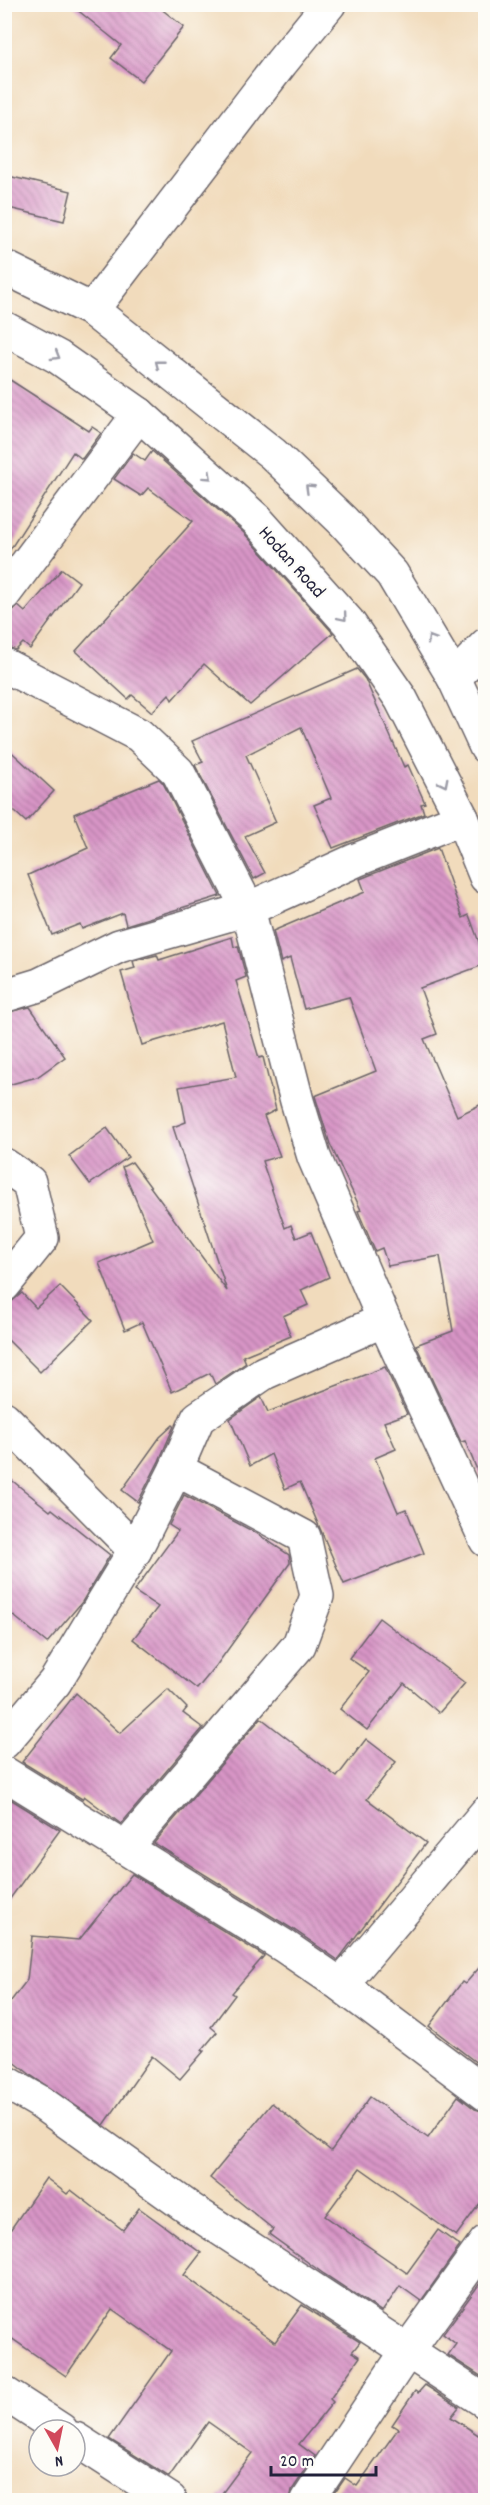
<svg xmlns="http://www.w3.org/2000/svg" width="490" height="2505" viewBox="0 0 490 2505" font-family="Dekko,sans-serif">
<defs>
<pattern id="building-back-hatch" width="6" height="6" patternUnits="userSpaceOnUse" patternTransform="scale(1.5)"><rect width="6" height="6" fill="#d895c6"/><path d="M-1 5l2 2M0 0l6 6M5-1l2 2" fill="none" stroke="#af79a2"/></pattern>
</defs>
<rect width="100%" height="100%" fill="#fdfcf7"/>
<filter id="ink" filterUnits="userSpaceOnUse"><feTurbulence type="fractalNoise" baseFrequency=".0167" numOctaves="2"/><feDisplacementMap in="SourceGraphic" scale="12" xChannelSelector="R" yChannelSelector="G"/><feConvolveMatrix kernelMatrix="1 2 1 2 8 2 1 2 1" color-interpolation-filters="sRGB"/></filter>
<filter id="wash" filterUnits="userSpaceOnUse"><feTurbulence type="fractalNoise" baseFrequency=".008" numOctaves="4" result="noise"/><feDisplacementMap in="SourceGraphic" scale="24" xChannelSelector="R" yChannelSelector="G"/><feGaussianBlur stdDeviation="1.35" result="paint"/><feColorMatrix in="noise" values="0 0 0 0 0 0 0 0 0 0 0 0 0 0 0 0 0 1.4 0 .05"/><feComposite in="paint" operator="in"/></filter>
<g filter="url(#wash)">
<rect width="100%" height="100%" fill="#f1dbbc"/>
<g id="blocks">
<g fill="url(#building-back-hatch)">
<polygon points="70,4 155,4 184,27 141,81 111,58 121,45"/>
<polygon points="4,175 71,191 64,221 4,207"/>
<polygon points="4,376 89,431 92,427 101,433 82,459 73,452 4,559"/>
<polygon points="152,451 244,533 333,633 250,705 204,664 172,700 169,694 152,712 132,695 128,699 76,651 193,521 148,488 141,496 114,479 133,453 145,461"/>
<polygon points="62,569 79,582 30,649 23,643 16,650 4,646 4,612 12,611 18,606 25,612"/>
<polygon points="357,669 365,679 404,767 408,765 425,803 421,804 424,813 333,848 314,805 331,798 301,727 246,755 276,822 245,836 265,873 254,879 195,765 203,762 192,741"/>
<polygon points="4,745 54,791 26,822 4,802"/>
<polygon points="159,779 163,783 220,896 126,925 123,913 82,929 80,924 52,935 28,875 88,848 74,814"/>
<polygon points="438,848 463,918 469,915 486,961 486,964 420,988 437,1034 424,1039 457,1116 486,1102 485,1489 465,1441 461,1442 416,1345 453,1331 440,1256 388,1266 382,1248 375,1251 358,1211 361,1210 330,1144 315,1096 376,1071 349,997 304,1009 290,958 281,962 273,931 365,892 360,879"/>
<polygon points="232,937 234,947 238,946 246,977 236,981 259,1058 263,1057 276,1110 264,1116 280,1156 262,1161 285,1228 291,1225 296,1238 311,1232 329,1277 301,1290 308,1305 283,1316 291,1336 243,1356 246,1363 215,1384 210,1373 172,1392 142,1322 125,1330 99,1263 153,1240 122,1167 132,1162 227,1291 173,1127 186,1122 179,1087 236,1077 222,1021 142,1045 121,972 135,968 133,961 157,955 159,960"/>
<polygon points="30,1007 65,1057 37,1077 4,1086 4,1013"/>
<polygon points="107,1128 128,1157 90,1184 69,1156"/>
<polygon points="60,1286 93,1320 40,1372 4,1336 4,1303 11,1302 22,1293 36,1308"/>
<polygon points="385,1367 407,1414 384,1422 396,1449 375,1458 398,1512 406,1509 424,1553 344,1584 300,1482 285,1489 271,1454 250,1466 230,1419 261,1397 268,1412"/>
<polygon points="173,1425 174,1426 159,1461 138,1502 122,1490 160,1437"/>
<polygon points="4,1474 50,1511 52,1509 110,1555 82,1602 47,1643 4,1608"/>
<polygon points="184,1495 256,1533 289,1555 290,1563 216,1666 197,1689 133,1639 158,1607 134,1591 178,1531 169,1525"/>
<polygon points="379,1618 465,1683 439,1713 404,1683 367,1730 340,1709 369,1672 349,1658"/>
<polygon points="168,1689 187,1708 183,1713 203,1728 121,1824 84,1796 82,1799 22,1762 76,1693 120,1733"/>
<polygon points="261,1718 337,1777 366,1739 396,1762 367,1799 426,1843 338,1960 294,1930 154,1843"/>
<polygon points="4,1795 60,1830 4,1907"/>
<polygon points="132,1874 264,1956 232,1993 235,1995 211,2027 217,2032 202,2050 204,2051 180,2079 152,2056 104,2125 32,2076 4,2054 4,2010 27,1980 32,1936 79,1940"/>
<polygon points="486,1960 486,2070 429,2026 462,1982 465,1984"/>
<polygon points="458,2096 475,2109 486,2112 486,2195 456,2236 360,2168 325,2216 407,2273 438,2230 460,2246 421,2301 400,2286 382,2312 324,2274 269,2234 273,2229 210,2178 272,2103 331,2151 370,2097 428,2138"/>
<polygon points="46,2178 67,2194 71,2190 123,2230 139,2208 201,2253 184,2275 275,2342 302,2305 360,2342 352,2352 360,2357 330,2399 333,2402 299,2444 315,2456 292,2490 290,2500 217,2500 252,2453 208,2422 169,2477 109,2439 171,2351 112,2309 66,2376 4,2333 4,2239"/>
<polygon points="486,2275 486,2373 482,2377 448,2355 456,2344 443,2334"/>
<polygon points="425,2385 459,2407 451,2417 486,2440 486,2500 330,2500 345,2478 357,2486 398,2429 392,2425 415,2391 418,2393"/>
</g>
</g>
</g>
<g filter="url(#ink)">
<use href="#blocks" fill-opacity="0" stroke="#6a6368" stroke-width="1.5"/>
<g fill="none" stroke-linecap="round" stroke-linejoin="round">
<defs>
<g id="minor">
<polyline points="92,310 281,63 329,4"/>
<polyline points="4,594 139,414"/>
<polyline points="4,665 139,735 178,772 248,909 297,1101 314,1157 384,1320 264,1373 198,1418 176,1469 135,1550 55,1682 4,1742"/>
<polyline points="454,678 486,645"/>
<polyline points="4,993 6,995 39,985 119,946 248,909 356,860 462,818"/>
<polyline points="4,1165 29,1182 42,1238 4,1285"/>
<polyline points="384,1320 486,1540"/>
<polyline points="4,1418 135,1550"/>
<polyline points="4,1773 284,1946 341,1985 486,2094"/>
<polyline points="126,1847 299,1645 317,1596 304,1537 176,1469"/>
<polyline points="341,1985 486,1813"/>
<polyline points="4,2081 40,2102 190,2209 486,2402"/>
<polyline points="4,2393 61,2430"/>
<polyline points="75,2439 170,2500"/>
<polyline points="308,2500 408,2350 486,2242"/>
</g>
<g id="major">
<polyline points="4,267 92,310 273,454 343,521 392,574 454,678 486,747"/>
<polyline points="4,328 58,357 139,414 257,520 348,622 401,699 462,818 486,877"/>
</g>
</defs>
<use href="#minor" stroke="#6a6368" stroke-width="36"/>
<use href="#major" stroke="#6a6368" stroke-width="36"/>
<use href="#minor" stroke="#fff" stroke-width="33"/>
<use href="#major" stroke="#fff" stroke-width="33"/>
</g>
<defs><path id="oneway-chevron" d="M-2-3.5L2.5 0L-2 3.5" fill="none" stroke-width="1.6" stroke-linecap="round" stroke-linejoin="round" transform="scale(1.5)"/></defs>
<g stroke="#9c9ca7">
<use href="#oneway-chevron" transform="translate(56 356) rotate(31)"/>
<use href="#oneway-chevron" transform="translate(159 364) rotate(-142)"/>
<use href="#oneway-chevron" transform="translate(208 476) rotate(42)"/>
<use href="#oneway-chevron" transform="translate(309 488) rotate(-136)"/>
<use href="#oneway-chevron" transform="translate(343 617) rotate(50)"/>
<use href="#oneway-chevron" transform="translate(431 639) rotate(-121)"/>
<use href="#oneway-chevron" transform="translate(444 783) rotate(63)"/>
</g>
</g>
<g text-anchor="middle" stroke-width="4.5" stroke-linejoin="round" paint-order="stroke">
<g font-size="20" fill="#22223b" stroke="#fdfcf7">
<text transform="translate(293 561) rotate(48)" y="7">Hodan Road</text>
</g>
</g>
<rect width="490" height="2505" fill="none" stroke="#fdfcf7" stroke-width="24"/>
<g transform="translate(57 2448) rotate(171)"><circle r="28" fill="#fdfcf7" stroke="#a5a5ac" stroke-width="1.5"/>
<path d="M0-4.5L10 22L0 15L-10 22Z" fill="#d1495b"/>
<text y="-9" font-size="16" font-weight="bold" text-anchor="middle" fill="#22223b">N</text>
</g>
<path d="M271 2466v9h105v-9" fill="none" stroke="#22223b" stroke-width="3"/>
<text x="280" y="2466" font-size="18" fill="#22223b" stroke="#fdfcf7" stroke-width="4.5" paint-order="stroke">20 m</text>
</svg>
